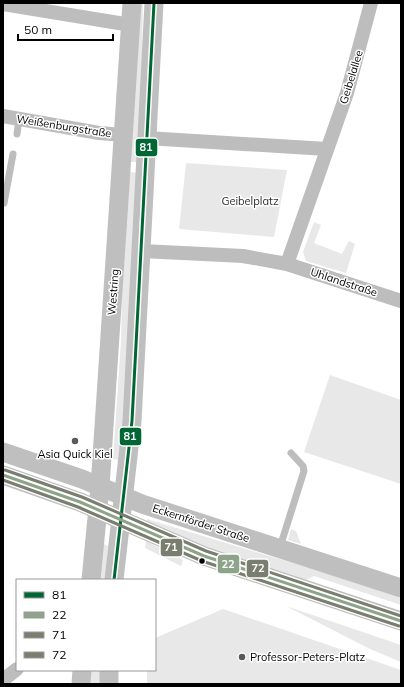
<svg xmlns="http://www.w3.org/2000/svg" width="404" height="687" viewBox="0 0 404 687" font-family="Mulish,sans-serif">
<rect width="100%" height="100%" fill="#fff"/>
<g fill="#e8e8e8">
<polygon points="139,3 143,3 140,162 129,162"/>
<polygon points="186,163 287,170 274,237 179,229"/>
<polygon points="129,172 140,173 120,460 113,459 121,341 123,241"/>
<polygon points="314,222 321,225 314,243 342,254 349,241 355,244 346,273 306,261 303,252"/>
<polygon points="330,375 401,400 401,484 304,452"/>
<polygon points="147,519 316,570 401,598 401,605 314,576 302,582 147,526"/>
<polygon points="291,529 296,531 301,544 288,540"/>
<polygon points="146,541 183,560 181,566 145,548"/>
<polygon points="100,542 108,546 106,580 97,580"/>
<polygon points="286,606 401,645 401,662 370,649"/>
<polygon points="223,609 401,670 401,684 147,684 147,670 155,670 155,638"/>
<rect x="90" y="670" width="11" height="14"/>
</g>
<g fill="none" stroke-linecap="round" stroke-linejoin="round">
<g stroke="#bdbdbd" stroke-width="7">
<polyline points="17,134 19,119"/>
<polyline points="4,203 13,154"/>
<polyline points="280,547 304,471 303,466 291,453"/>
</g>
<g stroke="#bdbdbd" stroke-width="14">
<polyline points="3,4 131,25"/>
<polyline points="3,116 99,133 124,135"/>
<polyline points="146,138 327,149"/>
<polyline points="142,251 243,256 287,264 401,301"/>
<polyline points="287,264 347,93 371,3"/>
<polyline points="3,680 17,669"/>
</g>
<g stroke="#bfbfbf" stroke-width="19">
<polyline points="3,452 82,479 142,504 401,588"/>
<polyline points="3,475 80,502 204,556 401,621"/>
<polyline points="91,580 100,487 132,3"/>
<polyline points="114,580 132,421 154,3"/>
<polyline points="81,684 82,670"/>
<polyline points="109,684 109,670"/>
</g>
<defs>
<polyline id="bus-1" points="114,580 132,421 154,3"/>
<polyline id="bus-2" points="3,475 80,502 204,556 401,621"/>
<polyline id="bus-3" points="3,480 78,507 202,561 399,626"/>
<polyline id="bus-4" points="5,470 82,497 206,551 401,616"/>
</defs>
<use href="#bus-1" stroke="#fff" stroke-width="6"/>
<use href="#bus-2" stroke="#fff" stroke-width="6"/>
<use href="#bus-3" stroke="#fff" stroke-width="6"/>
<use href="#bus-4" stroke="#fff" stroke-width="6"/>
<use href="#bus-1" stroke="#063" stroke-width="3"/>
<use href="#bus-2" stroke="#8ea48a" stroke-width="3"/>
<use href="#bus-3" stroke="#797e6f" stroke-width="3"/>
<use href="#bus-4" stroke="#797e6f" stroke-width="3"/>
</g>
<g fill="#595959" stroke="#fff" stroke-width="1.5">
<circle cx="75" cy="441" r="4"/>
<circle cx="242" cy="657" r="4"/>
</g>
<circle fill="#000" stroke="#fff" stroke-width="1.5" cx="202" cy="561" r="3.5"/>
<g text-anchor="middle" stroke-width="3" stroke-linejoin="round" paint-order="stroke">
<g font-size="11" fill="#000" stroke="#fff">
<text transform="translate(351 77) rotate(-73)" y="4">Geibelallee</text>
<text transform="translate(64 126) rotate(9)" y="4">Weißenburgstraße</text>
<text transform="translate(344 282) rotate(18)" y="4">Uhlandstraße</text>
<text transform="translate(113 292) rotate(-86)" y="4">Westring</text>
<text transform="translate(201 523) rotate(18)" y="4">Eckernförder Straße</text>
</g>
<g font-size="11" fill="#2c2c2c" stroke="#fff">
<text x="250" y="205">Geibelplatz</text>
</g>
<g font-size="11" fill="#000" stroke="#fff">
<text x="75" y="458">Asia Quick Kiel</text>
<text x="250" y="661" text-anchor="start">Professor-Peters-Platz</text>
</g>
</g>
<g stroke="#fff" stroke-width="1.5">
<rect x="135" y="138" width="23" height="19" rx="4" fill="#063"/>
<rect x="119" y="427" width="23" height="19" rx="4" fill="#063"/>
<rect x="160" y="538" width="23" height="19" rx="4" fill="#797e6f"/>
<rect x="217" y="554" width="23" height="20" rx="4" fill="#8ea48a"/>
<rect x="246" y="559" width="23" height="19" rx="4" fill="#797e6f"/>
</g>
<g font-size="11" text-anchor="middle" font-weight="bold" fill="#fff">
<text x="146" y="151">81</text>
<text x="130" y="440">81</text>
<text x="171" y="551">71</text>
<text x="228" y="568">22</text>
<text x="258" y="572">72</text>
</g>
<rect width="404" height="687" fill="none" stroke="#000000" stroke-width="8"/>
<rect x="16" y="579" width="140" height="92" fill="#ffffff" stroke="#999999"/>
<rect x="24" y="592" width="20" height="6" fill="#006633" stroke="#999999"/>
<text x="52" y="599" font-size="12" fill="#000000">81</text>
<rect x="24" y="612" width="20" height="6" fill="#8ea48a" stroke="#999999"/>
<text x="52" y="619" font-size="12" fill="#000000">22</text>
<rect x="24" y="632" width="20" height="6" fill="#797e6f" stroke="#999999"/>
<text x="52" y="639" font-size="12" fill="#000000">71</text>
<rect x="24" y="652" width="20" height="6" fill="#797e6f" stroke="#999999"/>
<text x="52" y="659" font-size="12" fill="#000000">72</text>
<path d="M18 34v6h95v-6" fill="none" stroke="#000000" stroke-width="2"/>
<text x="24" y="34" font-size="12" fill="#000000" stroke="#ffffff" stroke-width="3" paint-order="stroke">50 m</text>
</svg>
